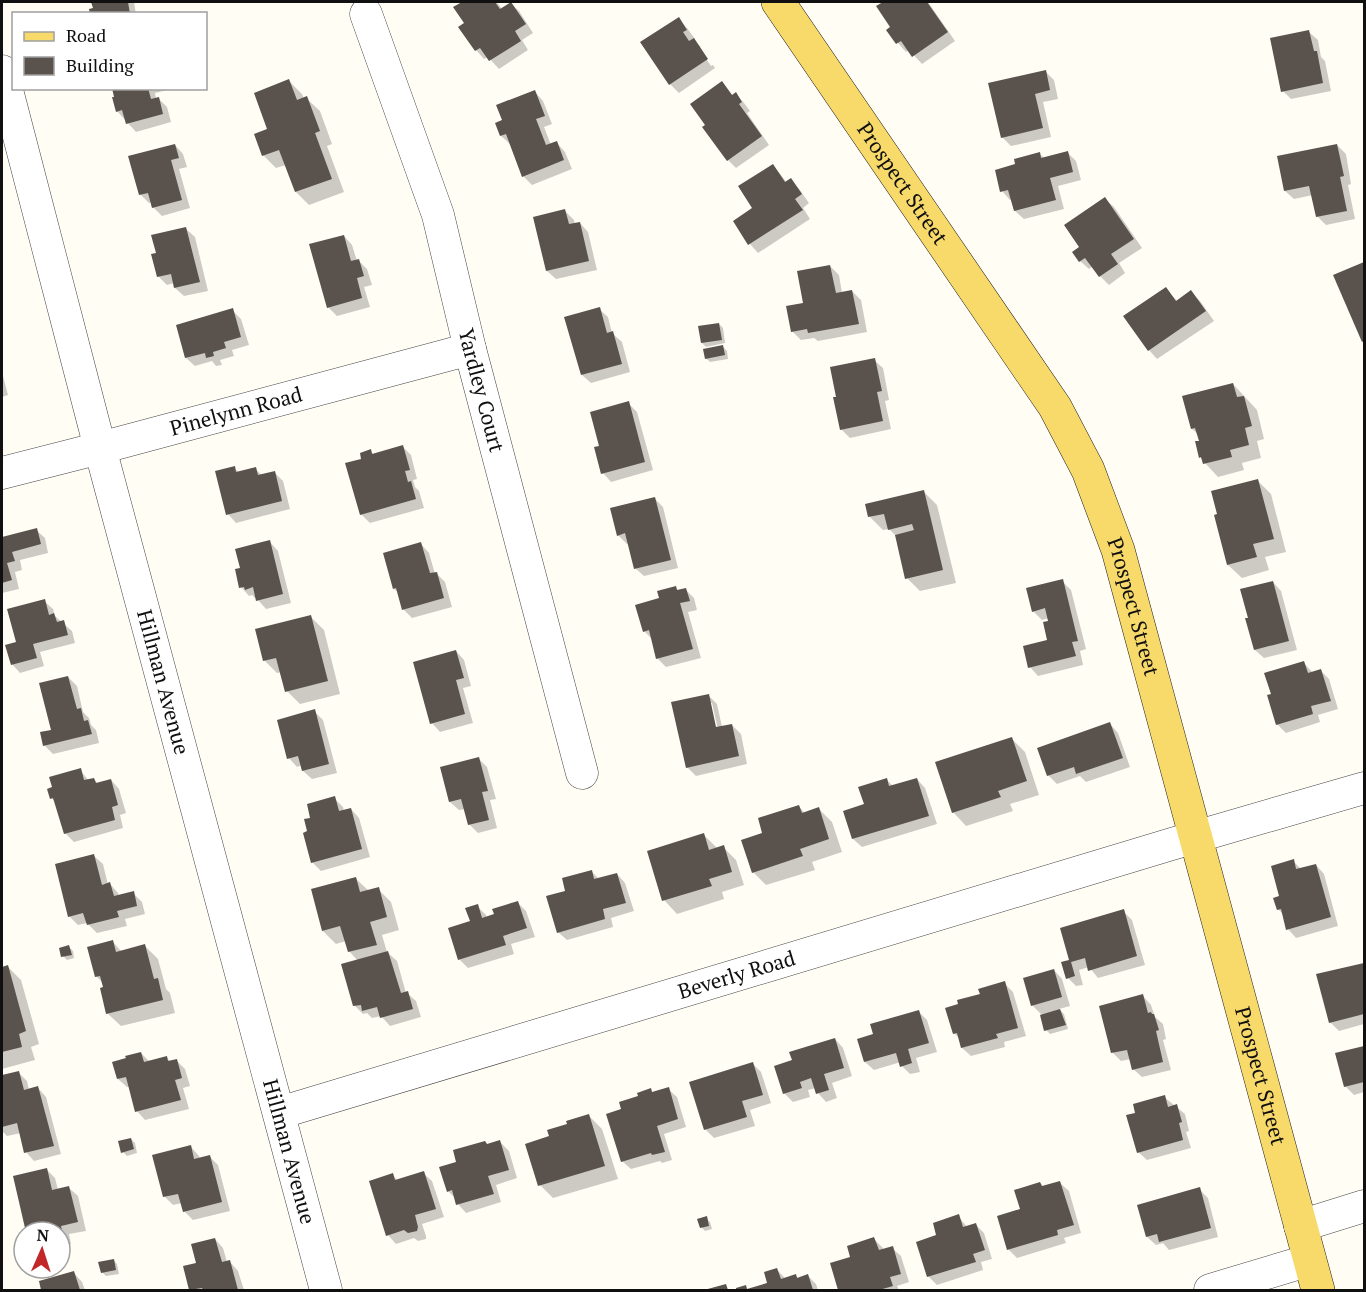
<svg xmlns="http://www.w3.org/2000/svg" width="1366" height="1292" viewBox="0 0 1366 1292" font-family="'PT Serif',serif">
<rect width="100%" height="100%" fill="#fffdf4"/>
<g fill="#0003" fill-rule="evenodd">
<polygon points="93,2 134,2 136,14 91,14 95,9"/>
<polygon points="464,2 497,2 502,9 510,3 519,11 533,33 522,40 528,50 499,69 488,57 484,59 476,50 466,23 455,7"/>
<polygon points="885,2 928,2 955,41 922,64 909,50 906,52 898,43 888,31 892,28 878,7"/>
<polygon points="678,19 687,28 695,39 693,40 701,47 698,47 711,66 713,65 715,68 679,93 670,84"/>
<polygon points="1309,32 1318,40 1321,57 1325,61 1331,91 1291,99 1283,91"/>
<polygon points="1045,71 1054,80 1058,99 1043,102 1051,137 1011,146 1002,137"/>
<polygon points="289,81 302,94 304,99 306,98 320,111 332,144 327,146 344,192 309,205 296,192 286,165 276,168 263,155 269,130"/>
<polygon points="722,83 733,96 736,94 744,103 750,111 747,113 769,145 736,168 728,160"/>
<polygon points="114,88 171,89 155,93 156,99 159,99 167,107 171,122 136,132 117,111"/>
<polygon points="535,92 543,101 552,124 544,127 551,145 557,143 565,152 572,169 532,185 523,176 510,144 501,136 496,124 504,121"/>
<polygon points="175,145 183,154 187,167 179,169 190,208 162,216 153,207 152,202 149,203 140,194"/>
<polygon points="1337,145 1346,154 1351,184 1348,185 1355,219 1326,225 1317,216 1313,195 1294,199 1285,191"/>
<polygon points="1067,152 1076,161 1081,180 1058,186 1064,209 1024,219 1015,211 1012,199 1010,200 1002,191 1040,154 1044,158"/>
<polygon points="773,166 781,175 787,183 791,180 799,189 809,203 803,208 810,219 758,253 750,244 735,221 755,209"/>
<polygon points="1105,199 1114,207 1142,248 1119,263 1125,273 1109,285 1100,276 1093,266 1089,269 1080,261 1081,248"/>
<polygon points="565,211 574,220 575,224 580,223 588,232 597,270 556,279 547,271"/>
<polygon points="186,229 195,237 208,291 184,296 175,288 174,283 167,285 158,276"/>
<polygon points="344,236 352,245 357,261 358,260 367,269 372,285 364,287 370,307 337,316 328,307"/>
<polygon points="1364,264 1364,343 1335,276"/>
<polygon points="830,266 839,275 842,293 852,291 861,300 867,332 818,341 814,338 801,340 792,331 805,304"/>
<polygon points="1166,289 1177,301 1191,292 1200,301 1214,321 1157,359 1149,350"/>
<polygon points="599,309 608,317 612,333 622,342 630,372 591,383 582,375"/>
<polygon points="232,310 241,319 249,345 232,350 234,356 220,360 222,365 216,366 212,361 195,366 186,358"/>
<polygon points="719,324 723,328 725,343 706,347 702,343"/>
<polygon points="721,345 727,351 728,359 710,362 706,358 722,347"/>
<polygon points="874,360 883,368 889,400 885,401 891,429 850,438 841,429"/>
<polygon points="2,372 8,395 2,397"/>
<polygon points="1233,384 1257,410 1264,439 1257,441 1261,458 1242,463 1244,470 1218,477 1205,463 1200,457 1200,442 1199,435 1192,429"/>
<polygon points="628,403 637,412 653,470 611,482 603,473 601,447"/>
<polygon points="402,446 411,455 417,479 413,480 415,487 419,491 424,508 370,523 361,514 363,460 371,451 374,455"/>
<polygon points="234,468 240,473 255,469 262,475 274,472 283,481 290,509 236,523 228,514"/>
<polygon points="1258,481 1271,494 1286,552 1265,557 1269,570 1242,578 1228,565 1216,516"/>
<polygon points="923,491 937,505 956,583 920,591 907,578 897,537 889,529 883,530 870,517 867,505"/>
<polygon points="655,499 663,507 678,568 644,576 635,568 629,543 627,544 618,535"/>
<polygon points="36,530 45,538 48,553 20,560 22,570 15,572 19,589 2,593 2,538"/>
<polygon points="270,542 278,551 291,603 266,609 258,600 257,597 255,598 252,595 249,596 241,587 242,569"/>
<polygon points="421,544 429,553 435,574 436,573 445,582 452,607 412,618 404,610 399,593 394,589"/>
<polygon points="1062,581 1071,590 1086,649 1080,651 1083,665 1038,676 1030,667 1049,641 1050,622 1049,618 1042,620 1033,611"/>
<polygon points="1273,582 1281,591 1297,650 1264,658 1255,650 1250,619"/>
<polygon points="676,588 679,591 685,589 694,598 697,610 688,612 701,658 666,667 658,659 653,640 644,631 660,599"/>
<polygon points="44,601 53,609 55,616 72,631 75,643 40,652 44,666 20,673 12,664 18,643"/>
<polygon points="310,616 324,630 340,694 300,704 287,691 282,672 277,673 264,660"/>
<polygon points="456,651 464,660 471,686 463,688 473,723 440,732 432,723"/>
<polygon points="1304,663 1313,673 1321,671 1329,679 1338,709 1318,715 1320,722 1286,733 1277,724 1272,695"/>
<polygon points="68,677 77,686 83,712 89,718 91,725 96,730 99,743 53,754 45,746 53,731"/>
<path d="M708 695 717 704 722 727 732 725 741 734 747 764 696 776 687 767ZM709 703H712L719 734H716Z"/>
<polygon points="314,711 323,720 337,773 312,779 303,771 302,765 297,767 289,758"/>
<polygon points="1110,724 1118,733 1130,767 1086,782 1080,776 1057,784 1048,775"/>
<polygon points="1012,739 1025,752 1039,795 1010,804 1013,811 966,826 953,812"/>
<polygon points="479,759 487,767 496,799 490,800 497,828 478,833 469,824 465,809 459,810 450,802"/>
<polygon points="80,770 89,781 94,779 98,784 111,780 119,789 126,813 120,815 123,828 74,842 65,833 57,803 51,798 53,788"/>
<polygon points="886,779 893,786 917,779 925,788 937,824 862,847 853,839 865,805"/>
<polygon points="334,798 343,807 344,811 351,809 359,818 370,857 321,871 312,862 312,819"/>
<polygon points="799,807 805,813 819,809 832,822 842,852 812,862 815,870 766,885 753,872 764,834"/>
<polygon points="704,835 718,849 723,847 736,860 744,885 722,892 724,899 677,914 664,900"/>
<polygon points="94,856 103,864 108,885 110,884 118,893 119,896 133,893 142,902 145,914 125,919 127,926 97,933 87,923 78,925 69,916"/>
<polygon points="1293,861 1301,869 1316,865 1324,874 1338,926 1296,938 1288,929 1284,915 1278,909"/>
<polygon points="591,871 599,879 617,874 625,883 634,911 611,918 613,927 567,940 558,932 567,892"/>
<polygon points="356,879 369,891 378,889 391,902 399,930 382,935 387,952 397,961 406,993 407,993 416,1001 421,1017 390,1026 381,1016 372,1018 367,1013 363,1014 355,1006 358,961 349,951 346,941 336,944 323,931"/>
<polygon points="518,903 526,911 535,937 511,944 514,954 468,968 460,960 450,929 472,922 477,906 486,915 487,918"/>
<polygon points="1123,911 1132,920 1145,965 1098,978 1089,967 1079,970 1083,985 1076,986 1068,978 1071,961"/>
<polygon points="113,942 122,952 145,946 158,959 166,989 170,993 175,1013 121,1026 107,1013 104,984 96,976"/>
<polygon points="69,947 73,951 74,958 67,960 63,956"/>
<polygon points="1364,964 1364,1024 1339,1031 1330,1022 1318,975"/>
<polygon points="8,967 21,980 39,1044 31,1047 35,1060 2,1069 2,968"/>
<polygon points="1054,970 1062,979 1070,1006 1059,1009 1064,1014 1068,1029 1050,1034 1046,1030 1043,1016 1033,1006 1025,979"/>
<polygon points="1004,983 1013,992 1026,1036 1004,1042 1005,1047 971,1056 962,1048 960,1039 954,1033 982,995"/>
<polygon points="1143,996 1151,1005 1155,1017 1163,1024 1166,1039 1163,1040 1171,1070 1142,1077 1133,1069 1131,1059 1121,1061 1113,1053 1101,1007"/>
<polygon points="919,1012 927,1020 937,1052 916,1058 920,1072 910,1074 902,1066 901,1062 874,1070 865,1062 875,1035"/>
<polygon points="835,1039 843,1048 852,1076 832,1083 837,1098 826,1102 818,1093 816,1088 808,1090 810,1097 793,1102 784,1093 793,1061"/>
<polygon points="1364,1047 1364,1092 1354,1095 1345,1086 1337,1054"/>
<polygon points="141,1053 150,1062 167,1058 171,1062 176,1060 185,1069 190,1086 183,1088 189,1109 145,1120 137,1111 130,1087 127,1087 118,1079"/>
<polygon points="753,1064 761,1072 771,1103 750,1110 755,1126 714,1138 706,1130 691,1083"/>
<polygon points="18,1072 27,1081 29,1090 38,1088 46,1097 61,1154 34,1161 26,1152 21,1133 7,1136 2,1131 2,1077"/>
<polygon points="668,1089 677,1097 686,1127 664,1134 672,1160 662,1163 660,1161 631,1169 622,1161 623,1110 650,1090 653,1093"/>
<polygon points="1164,1097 1185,1114 1189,1131 1186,1132 1191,1148 1147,1160 1138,1152 1137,1114"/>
<polygon points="589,1116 602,1129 618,1179 553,1198 540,1185 551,1137 568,1125"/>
<polygon points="131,1139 135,1143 137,1153 127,1156 123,1152"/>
<polygon points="500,1142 509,1151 517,1178 496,1185 501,1202 466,1213 458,1204 456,1199 448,1191 458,1163 488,1146"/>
<polygon points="191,1147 199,1156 200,1159 209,1156 218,1165 230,1211 193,1220 184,1211 182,1203 173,1205 165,1197"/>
<polygon points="47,1170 55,1178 58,1190 69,1188 78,1196 86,1231 69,1234 71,1244 60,1246 60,1232 31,1232 26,1227"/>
<polygon points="423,1173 432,1181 444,1217 422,1224 426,1236 426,1239 418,1241 414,1238 396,1244 388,1235 393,1175 398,1181"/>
<polygon points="1060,1183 1069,1191 1081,1233 1064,1238 1066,1243 1017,1258 1009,1250 999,1217 1022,1210 1043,1187"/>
<polygon points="1199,1189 1208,1198 1218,1237 1169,1250 1163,1243 1156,1245 1147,1237 1139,1206"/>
<polygon points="958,1216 967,1227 975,1224 984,1233 992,1259 981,1262 983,1270 937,1285 928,1276 938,1236"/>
<polygon points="706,1218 710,1222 712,1229 705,1231 701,1227"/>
<polygon points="215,1239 223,1248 227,1262 230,1262 238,1271 244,1290 191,1290 185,1268 198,1264"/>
<polygon points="874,1239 883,1248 883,1250 892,1248 901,1256 909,1282 897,1286 899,1290 840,1290 832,1264 852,1258"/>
<polygon points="113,1260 117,1264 119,1274 106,1276 102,1272"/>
<polygon points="777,1270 786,1279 796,1276 799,1279 808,1276 816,1284 818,1290 738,1290 738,1289 745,1287 748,1290 769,1283"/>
<polygon points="74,1273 82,1282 85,1290 43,1290 41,1282"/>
</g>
<g fill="#59524d">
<polygon points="91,2 128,2 130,14 90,14 89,9 93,8"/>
<polygon points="462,2 495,2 500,9 511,2 526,24 515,31 521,41 489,61 480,48 475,51 458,27 464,23 453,7"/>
<polygon points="883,2 927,2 948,32 912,57 901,41 896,44 886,30 890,27 876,6"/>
<polygon points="679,17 687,30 683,32 689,41 694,38 708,59 669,85 640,42"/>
<polygon points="1309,30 1314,51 1317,51 1323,83 1281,92 1270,38"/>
<polygon points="1046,70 1050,90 1035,94 1043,128 1001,138 988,83"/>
<polygon points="289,79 297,100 307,96 320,131 315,133 332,179 295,192 279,150 262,156 254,134 267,129 254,93"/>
<polygon points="722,81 732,95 736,92 742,102 739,104 762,136 727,161 702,127 705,125 690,104"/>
<polygon points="112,88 148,88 151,99 159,97 163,114 126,124 122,110 116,112 112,97 114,97"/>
<polygon points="535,90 545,116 536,119 546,145 557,141 564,160 522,177 506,134 500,136 495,123 502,120 496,105"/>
<polygon points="175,144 179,158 171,160 182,200 152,208 148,193 139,195 128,156"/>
<polygon points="1337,144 1344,176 1340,177 1347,211 1316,217 1309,186 1284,191 1277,156"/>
<polygon points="1068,151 1073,172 1050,178 1056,200 1014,211 1008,190 1000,192 995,170 1015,164 1014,159 1040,152 1041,158"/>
<polygon points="773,164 785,182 791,178 802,194 795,199 803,210 748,245 733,221 752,208 738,186"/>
<polygon points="1105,197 1134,239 1111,254 1118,264 1099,277 1085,258 1079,262 1072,252 1079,247 1064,225"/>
<polygon points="565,209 569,224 580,222 589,261 546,271 533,217"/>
<polygon points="186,227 200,282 174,288 171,274 157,277 151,254 156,253 151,235"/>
<polygon points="344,235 351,261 359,259 364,276 357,278 362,298 327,308 309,244"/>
<polygon points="1364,262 1364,341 1362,342 1333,275"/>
<polygon points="830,265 836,293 852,290 859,324 808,333 807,329 791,332 786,306 803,303 797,271"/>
<polygon points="1166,287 1176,301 1191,290 1206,311 1148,351 1123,316"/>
<polygon points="600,307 607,333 613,331 622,364 581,375 564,317"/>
<polygon points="233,308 241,337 224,342 226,348 213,352 214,356 206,358 205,353 185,358 176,325"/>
<polygon points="719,323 722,340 701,343 698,326"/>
<polygon points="723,345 725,355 705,359 703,349"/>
<polygon points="875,358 882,391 877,392 883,421 840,430 833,397 836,397 830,367"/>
<polygon points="1233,383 1237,397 1244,396 1252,426 1245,428 1249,445 1230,450 1232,457 1203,464 1201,457 1199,458 1195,441 1199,441 1195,428 1191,429 1182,396"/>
<polygon points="629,401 645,462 601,474 594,447 599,446 590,412"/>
<polygon points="403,445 410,470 405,471 408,482 411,481 416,499 360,515 345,463 361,459 360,453 371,449 372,454"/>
<polygon points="235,466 236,472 256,467 258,475 275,471 282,501 226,515 215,471"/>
<polygon points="1258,479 1274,539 1253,544 1257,557 1227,565 1214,515 1217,514 1211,491"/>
<polygon points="924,490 943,570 905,579 895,535 914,530 912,524 888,530 884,514 868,517 865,504"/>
<polygon points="655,497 671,560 634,569 625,533 617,536 610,508"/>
<polygon points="37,528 41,544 12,552 15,561 7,563 12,580 2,583 2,537"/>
<polygon points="270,540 283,594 256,601 253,587 245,590 244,587 239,588 235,569 240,568 235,549"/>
<polygon points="421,542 430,573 437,572 444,598 402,610 396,588 393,589 383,553"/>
<polygon points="1063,579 1078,641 1072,642 1076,656 1028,668 1023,646 1047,640 1043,622 1048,621 1045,608 1032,612 1026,588"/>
<polygon points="1273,581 1289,641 1254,650 1245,618 1248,618 1240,589"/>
<polygon points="676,586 677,590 686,588 690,601 680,603 693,649 656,659 649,630 643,632 635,605 659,598 657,591"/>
<polygon points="45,599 49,615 54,613 57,622 64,620 68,635 33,644 37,658 11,665 5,645 16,642 7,609"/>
<polygon points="311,615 328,681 285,692 276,658 263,661 255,629"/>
<polygon points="456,650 464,678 456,680 465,714 430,724 413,662"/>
<polygon points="1304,661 1308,673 1321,669 1331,701 1311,706 1313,714 1276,725 1267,695 1271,694 1264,673"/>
<polygon points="68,676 77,709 81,708 84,721 88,720 92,734 43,746 40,732 51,730 39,683"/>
<polygon points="709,694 716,727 732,724 739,756 686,768 671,702"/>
<polygon points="315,709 329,764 302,771 298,756 287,759 277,720"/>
<polygon points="1110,722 1123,758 1076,774 1074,767 1047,776 1037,748"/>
<polygon points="1012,737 1027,781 998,791 1001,797 952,813 935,762"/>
<polygon points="479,757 488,791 482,792 489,820 468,825 461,799 449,802 440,767"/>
<polygon points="81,768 84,780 94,778 96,783 111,779 118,805 112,807 115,820 64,834 53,798 50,799 47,789 52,787 49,777"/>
<polygon points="887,778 889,786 917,778 929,816 852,839 843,811 864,804 858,787"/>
<polygon points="335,796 339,811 351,808 362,849 311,863 303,833 307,831 304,819 310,818 307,804"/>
<polygon points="799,805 802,813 819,807 829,839 800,849 803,856 752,873 741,840 762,833 758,818"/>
<polygon points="704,833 709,850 724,845 732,872 709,879 712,886 662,901 647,851"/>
<polygon points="94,854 102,885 110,882 114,896 134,891 137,906 117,911 119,917 87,925 83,913 68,917 55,864"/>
<polygon points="1294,859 1296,869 1316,864 1331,917 1286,930 1281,909 1277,910 1273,898 1279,896 1271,866"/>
<polygon points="592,870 594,879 617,873 626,903 603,909 605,919 557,933 546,896 565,891 562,878"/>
<polygon points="356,877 360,892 379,887 387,917 370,922 377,945 348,952 340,926 322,931 311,889"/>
<polygon points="518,901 527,928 503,936 506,945 458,960 448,928 470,921 465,908 478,904 482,918 494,914 492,909"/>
<polygon points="1124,909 1137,956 1088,971 1085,958 1071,962 1075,976 1066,979 1061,962 1069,960 1060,928"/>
<polygon points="113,940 116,952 145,944 154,979 158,978 163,1000 106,1014 100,988 103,987 100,976 95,977 87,947"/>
<polygon points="69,945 72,955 61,957 59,948"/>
<polygon points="388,951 401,993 408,991 413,1009 380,1018 377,1007 362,1011 361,1005 353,1006 341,964"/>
<polygon points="1364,963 1364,1014 1329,1023 1316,974"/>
<polygon points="8,965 26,1031 19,1034 22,1047 2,1052 2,967"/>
<polygon points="1054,969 1062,997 1031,1006 1023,978"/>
<polygon points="1005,981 1018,1028 996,1034 998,1038 961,1048 957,1033 953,1034 945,1008 958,1004 957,1000 980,994 978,989"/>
<polygon points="1143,994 1148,1013 1151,1012 1152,1014 1154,1014 1159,1030 1156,1031 1163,1062 1132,1070 1127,1050 1111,1053 1099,1006"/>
<polygon points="1060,1009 1066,1025 1044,1031 1040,1015"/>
<polygon points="919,1010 929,1043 908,1049 912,1063 900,1067 896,1053 864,1062 857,1039 873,1034 870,1024"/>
<polygon points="835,1038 844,1068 824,1074 829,1090 816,1094 811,1078 800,1082 802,1088 783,1094 774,1066 792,1060 789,1052"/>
<polygon points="1364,1046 1364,1082 1344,1087 1335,1053"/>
<polygon points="141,1052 144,1062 167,1056 168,1061 177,1059 182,1078 175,1080 181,1100 135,1112 126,1077 117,1079 112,1062 126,1058 125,1056"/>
<polygon points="753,1062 763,1095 742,1101 747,1117 704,1130 689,1082"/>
<polygon points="19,1071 24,1090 38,1086 54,1146 24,1153 17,1123 2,1127 2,1075"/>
<polygon points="669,1087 678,1119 657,1126 665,1152 652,1155 651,1153 621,1162 606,1114 621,1109 619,1102 638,1096 637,1093 651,1088 652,1092"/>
<polygon points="1165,1095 1168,1107 1177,1104 1182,1122 1179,1123 1183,1140 1137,1153 1126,1115 1135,1113 1133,1104"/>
<polygon points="589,1114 605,1166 538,1186 525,1144 549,1136 547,1130 567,1124 566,1121"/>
<polygon points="131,1138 134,1149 121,1153 118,1141"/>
<polygon points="500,1140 509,1170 488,1176 494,1194 456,1205 452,1190 447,1192 439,1167 456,1162 453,1150 485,1141 487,1144"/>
<polygon points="191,1145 194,1159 210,1155 222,1202 183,1212 178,1194 163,1197 152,1155"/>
<polygon points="47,1168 52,1190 69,1186 78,1222 61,1226 63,1235 60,1236 60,1232 33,1232 32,1227 25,1228 13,1176"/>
<polygon points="424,1171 436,1209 415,1215 418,1227 417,1231 408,1233 404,1230 386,1236 369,1181 393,1173 395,1180"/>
<polygon points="1060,1181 1074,1225 1057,1230 1058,1235 1007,1250 997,1216 1020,1209 1014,1190 1040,1182 1042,1186"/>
<polygon points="1200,1187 1211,1228 1159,1242 1157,1234 1146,1237 1137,1205"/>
<polygon points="959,1214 963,1227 976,1223 985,1250 973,1254 976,1262 927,1277 916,1242 936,1235 933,1223"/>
<polygon points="707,1216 709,1226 700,1228 697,1219"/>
<polygon points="874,1237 879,1250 893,1246 901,1274 890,1277 893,1286 879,1290 838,1290 830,1263 850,1257 847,1246"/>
<polygon points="215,1238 222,1262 230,1260 238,1290 203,1290 202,1288 189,1290 183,1266 196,1263 191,1244"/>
<polygon points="114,1259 116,1270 101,1273 98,1262"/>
<polygon points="777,1268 781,1279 796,1274 797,1278 808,1274 813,1290 736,1290 736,1288 746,1285 747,1289 767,1283 764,1272"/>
<polygon points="74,1271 80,1290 41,1290 39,1281"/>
<polygon points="726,1284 728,1290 704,1290"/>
</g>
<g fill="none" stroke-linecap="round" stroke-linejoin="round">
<defs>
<g id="minor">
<path id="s1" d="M366 14 438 215 470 349 582 773"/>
<path id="s2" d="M2 71 100 448 326 1290"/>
<path id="s3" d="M2 473 100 448 470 349"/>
<path id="s4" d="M279 1113 1195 837 1364 788"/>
<polyline points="1300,1226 1364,1206"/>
<polyline points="1210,1290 1310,1260"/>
</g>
<g id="major">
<path id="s5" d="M778 2 1055 407 1088 470 1118 550 1318 1290"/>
</g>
</defs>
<use href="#minor" stroke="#434343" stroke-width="33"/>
<use href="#major" stroke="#212121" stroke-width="34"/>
<use href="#minor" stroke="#fff" stroke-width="32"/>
<use href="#major" stroke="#f8da6b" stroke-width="33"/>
</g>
<g text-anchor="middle" stroke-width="6" stroke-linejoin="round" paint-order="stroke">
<g font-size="21" fill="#101010" stroke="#fff">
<text dy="7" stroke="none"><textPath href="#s5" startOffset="220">Prospect Street</textPath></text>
<text dy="7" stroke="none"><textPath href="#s1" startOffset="394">Yardley Court</textPath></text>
<text dy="7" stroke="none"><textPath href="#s3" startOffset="242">Pinelynn Road</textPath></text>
<text dy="7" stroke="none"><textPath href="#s5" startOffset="706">Prospect Street</textPath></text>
<text dy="7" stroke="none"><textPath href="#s2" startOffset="632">Hillman Avenue</textPath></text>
<text dy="7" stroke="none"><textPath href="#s4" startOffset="478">Beverly Road</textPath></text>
<text dy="7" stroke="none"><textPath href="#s5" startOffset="1192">Prospect Street</textPath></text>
<text dy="7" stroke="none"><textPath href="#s2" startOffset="1118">Hillman Avenue</textPath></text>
</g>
</g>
<rect width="1366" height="1292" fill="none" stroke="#101010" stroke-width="6"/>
<rect x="12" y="12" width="195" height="78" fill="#ffffff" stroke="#9f9f9f" stroke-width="1.5"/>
<rect x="24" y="32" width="30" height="9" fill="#f8da6b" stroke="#9f9f9f" stroke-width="1.5"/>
<text x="66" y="42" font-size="18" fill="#101010">Road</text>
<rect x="24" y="57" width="30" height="18" fill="#59524d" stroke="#9f9f9f" stroke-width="1.5"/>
<text x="66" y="72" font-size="18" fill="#101010">Building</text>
<g transform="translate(42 1250) rotate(3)"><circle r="28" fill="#ffffff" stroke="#9f9f9f" stroke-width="1.5"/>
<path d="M0-4.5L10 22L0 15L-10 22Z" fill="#c2272a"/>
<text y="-9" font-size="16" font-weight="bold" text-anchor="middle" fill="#101010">N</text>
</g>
</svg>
